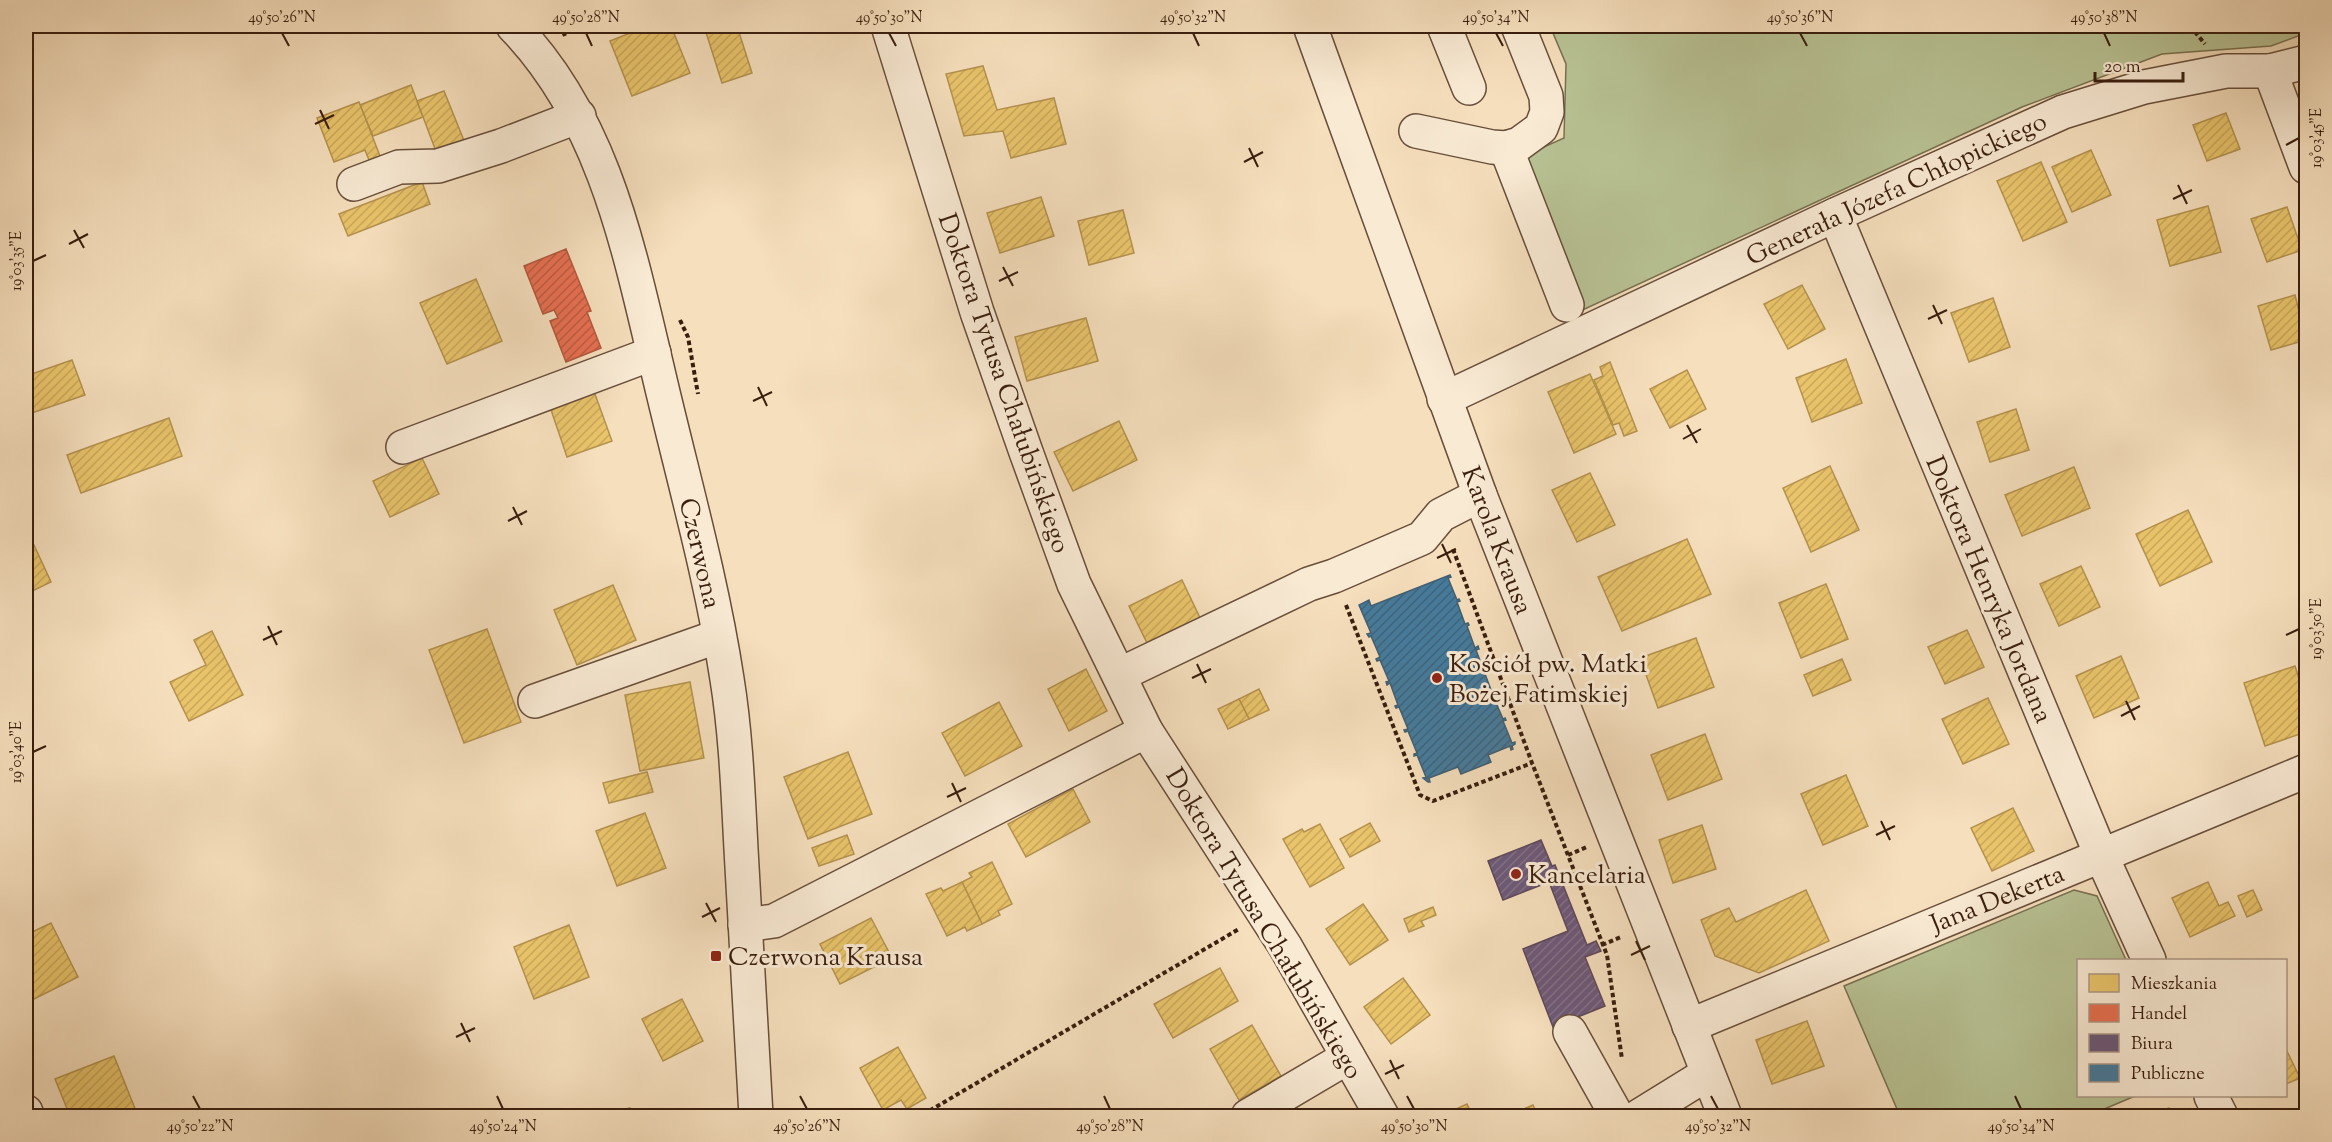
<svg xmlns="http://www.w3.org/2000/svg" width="2332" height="1142" viewBox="0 0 2332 1142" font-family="'Sorts Mill Goudy',serif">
<defs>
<pattern id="homes-hatch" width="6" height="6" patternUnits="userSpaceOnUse" patternTransform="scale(1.5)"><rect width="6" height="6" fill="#e9c46a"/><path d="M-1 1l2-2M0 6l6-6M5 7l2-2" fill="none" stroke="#c9a85b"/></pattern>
<pattern id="shops-hatch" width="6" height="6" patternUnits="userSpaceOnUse" patternTransform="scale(1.5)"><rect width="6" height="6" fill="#e76f51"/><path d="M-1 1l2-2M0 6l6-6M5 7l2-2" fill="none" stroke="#bc5b42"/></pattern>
<pattern id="offices-hatch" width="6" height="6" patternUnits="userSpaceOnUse" patternTransform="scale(1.5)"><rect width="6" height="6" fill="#6d597a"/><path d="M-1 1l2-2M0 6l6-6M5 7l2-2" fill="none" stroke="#837289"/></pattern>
<pattern id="public-hatch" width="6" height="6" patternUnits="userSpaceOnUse" patternTransform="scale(1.5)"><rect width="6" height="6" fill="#457b9d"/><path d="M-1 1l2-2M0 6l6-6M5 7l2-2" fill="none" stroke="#3b647e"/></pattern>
</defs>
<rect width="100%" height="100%" fill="#f6dfbd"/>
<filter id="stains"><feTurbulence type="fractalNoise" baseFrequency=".00333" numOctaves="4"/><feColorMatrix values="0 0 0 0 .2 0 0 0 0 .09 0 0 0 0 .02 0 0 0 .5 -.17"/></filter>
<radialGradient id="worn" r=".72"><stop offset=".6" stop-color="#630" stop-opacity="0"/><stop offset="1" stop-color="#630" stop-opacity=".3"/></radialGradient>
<g fill="#b8c294" stroke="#787051" stroke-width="1.5">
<polygon points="1550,26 2306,26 2306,33 2271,46 2162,54 2022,107 1576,313 1515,160 1564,138 1566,64"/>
<polygon points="2074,890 2097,896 2126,960 2078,960 2078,1096 2135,1096 2088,1116 1900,1116 1844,986"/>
</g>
<g fill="url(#homes-hatch)" stroke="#b4924e" stroke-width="1.5">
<polygon points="648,26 671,26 690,73 632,96 610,41"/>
<polygon points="704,26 737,26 752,73 722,83"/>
<polygon points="983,66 997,110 1054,98 1066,144 1011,158 1003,131 964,136 946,74"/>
<polygon points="411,85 423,117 373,136 360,105"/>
<polygon points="444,91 465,143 437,154 417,101"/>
<polygon points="359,102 380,156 369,160 365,150 334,162 317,118"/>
<polygon points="2226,113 2240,149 2207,161 2193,125"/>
<polygon points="2091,150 2111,195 2072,212 2052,167"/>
<polygon points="2041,162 2067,222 2023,241 1997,181"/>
<polygon points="422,182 430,204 348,236 339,214"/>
<polygon points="1041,197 1054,236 1000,253 987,213"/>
<polygon points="2208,206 2221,252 2170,266 2157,220"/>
<polygon points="2287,207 2302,250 2267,262 2251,219"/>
<polygon points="1123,210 1134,253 1089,265 1078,221"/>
<polygon points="476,279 502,341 447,364 420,303"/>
<polygon points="1802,285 1825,329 1788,349 1764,304"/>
<polygon points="2295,295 2306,340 2271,350 2258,306"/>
<polygon points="1993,298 2010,347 1969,362 1951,313"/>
<polygon points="1086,318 1098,361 1027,381 1015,337"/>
<polygon points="1846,359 1862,403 1812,422 1796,378"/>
<polygon points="72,360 85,395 26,415 26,376"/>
<polygon points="1610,362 1637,431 1624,436 1619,423 1613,425 1594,380 1603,376 1600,367"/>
<polygon points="1687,370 1706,409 1670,428 1650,389"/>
<polygon points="1590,374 1616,434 1574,453 1548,392"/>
<polygon points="592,386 612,441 567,457 548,401"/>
<polygon points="2016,409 2029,450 1990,462 1977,422"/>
<polygon points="169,418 182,456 81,493 67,455"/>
<polygon points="1119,421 1137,460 1073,491 1054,452"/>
<polygon points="422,458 439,494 390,517 373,481"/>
<polygon points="1830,466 1859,530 1811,552 1783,488"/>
<polygon points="2074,467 2090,508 2022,536 2005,495"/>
<polygon points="1590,473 1615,525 1577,542 1552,490"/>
<polygon points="2188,510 2212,562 2160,586 2136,534"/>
<polygon points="1687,539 1711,594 1622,631 1598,577"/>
<polygon points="34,545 51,582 26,594 26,549"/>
<polygon points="2081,566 2100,607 2059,626 2040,584"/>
<polygon points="1182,580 1201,620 1148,645 1129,606"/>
<polygon points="1826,584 1848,639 1801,658 1779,603"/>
<polygon points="613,585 636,640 577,665 554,610"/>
<polygon points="487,629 521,722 464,743 429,650"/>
<polygon points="1967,630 1984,667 1945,684 1928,647"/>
<polygon points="212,631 243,695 189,721 170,682 206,665 194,640"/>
<polygon points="1696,638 1714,687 1658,708 1640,658"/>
<polygon points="2121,656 2139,698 2094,718 2076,676"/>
<polygon points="1842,659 1851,680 1813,696 1804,675"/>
<polygon points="2295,666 2306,701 2306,732 2265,746 2244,683"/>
<polygon points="1086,669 1107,711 1069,731 1048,689"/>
<polygon points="690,682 704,758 640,771 625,695"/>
<polygon points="1259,689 1269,710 1249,719 1239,699"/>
<polygon points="1988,698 2009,744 1963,764 1942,719"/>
<polygon points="1239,699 1249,719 1228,729 1218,709"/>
<polygon points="999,702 1022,746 965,776 942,733"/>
<polygon points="1705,734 1722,779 1668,800 1651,755"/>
<polygon points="848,752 872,814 808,839 784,777"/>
<polygon points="647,772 653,792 609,803 603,783"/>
<polygon points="1846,775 1868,826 1823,845 1801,794"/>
<polygon points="1073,789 1090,822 1026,857 1008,824"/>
<polygon points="2013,808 2034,851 1992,871 1971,828"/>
<polygon points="645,813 666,868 617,886 596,831"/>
<polygon points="1370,823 1380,841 1350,857 1340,839"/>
<polygon points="1320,824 1344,868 1310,887 1283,839 1302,829 1304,832"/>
<polygon points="1702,825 1716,869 1673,883 1659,840"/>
<polygon points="847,835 854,854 819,866 812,848"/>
<polygon points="992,862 1012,904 998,911 1000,915 982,924 962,882 972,877 969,873"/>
<polygon points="962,882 982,924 967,931 965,927 947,936 926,894 941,888 943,891"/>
<polygon points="2208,882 2219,906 2228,902 2235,916 2190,937 2172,898"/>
<polygon points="1806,890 1829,941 1759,973 1715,956 1701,920 1729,908 1736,922"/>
<polygon points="2253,890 2262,910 2247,917 2238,896"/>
<polygon points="1363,904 1388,940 1350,965 1326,929"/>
<polygon points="1433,907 1436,915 1421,921 1424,926 1409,932 1404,919"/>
<polygon points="871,918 892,958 840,984 820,944"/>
<polygon points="51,923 78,977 26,1003 26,935"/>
<polygon points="569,925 589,977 534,999 514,947"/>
<polygon points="1220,968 1238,1001 1173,1038 1154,1004"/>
<polygon points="1403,978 1430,1015 1391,1044 1364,1007"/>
<polygon points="682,999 703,1041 663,1061 642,1019"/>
<polygon points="1807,1021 1824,1066 1772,1084 1756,1040"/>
<polygon points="1252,1025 1281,1076 1239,1100 1210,1049"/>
<polygon points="898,1047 926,1098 907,1109 901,1100 883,1110 860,1068"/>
<polygon points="2286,1049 2300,1078 2286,1084"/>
<polygon points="114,1056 138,1116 70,1116 55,1079"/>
<polygon points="1467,1104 1473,1116 1441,1116"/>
<polygon points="1533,1105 1538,1116 1507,1116"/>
<polygon points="630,1108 632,1116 599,1116"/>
<polygon points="2169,1108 2173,1116 2149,1116"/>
</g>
<polygon fill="url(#shops-hatch)" stroke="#b3573d" stroke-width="1.5" points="566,249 591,311 587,312 601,348 566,362 550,321 558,318 554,310 543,314 524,266"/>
<polygon fill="url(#offices-hatch)" stroke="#5d475a" stroke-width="1.5" points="1541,840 1552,866 1555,865 1587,945 1596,941 1601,951 1585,957 1605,1006 1553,1027 1523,949 1568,931 1549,882 1503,900 1488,861"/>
<polygon fill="url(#public-hatch)" stroke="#415f72" stroke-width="1.5" points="1450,575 1451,577 1448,578 1457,600 1459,599 1460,601 1457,602 1465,624 1468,623 1469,625 1467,626 1475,648 1478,646 1479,649 1476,650 1484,671 1487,671 1488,673 1485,674 1493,695 1496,694 1497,697 1494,698 1503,719 1505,718 1506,720 1503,721 1512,743 1515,742 1515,744 1512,746 1513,749 1511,750 1510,746 1488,755 1491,762 1461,774 1458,767 1429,778 1430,782 1428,782 1423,778 1426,777 1417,755 1414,756 1414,754 1417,753 1408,731 1405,732 1404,730 1408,729 1399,707 1396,708 1395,706 1398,705 1390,683 1387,685 1386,682 1389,681 1380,660 1377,661 1376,659 1380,657 1371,636 1369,637 1367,634 1371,633 1359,605 1369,600 1371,606"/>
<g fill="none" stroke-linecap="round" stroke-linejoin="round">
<defs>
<g id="minor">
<path d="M513 26C603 119 628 245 657 367 681 471 711 574 727 679 736 735 738 792 741 849 746 938 751 1027 756 1116"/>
<polyline points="888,26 977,312 1026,452 1074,584 1146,731 1285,946 1382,1116"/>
<polyline points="1310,26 1480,495 1725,1116"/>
<polyline points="1444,26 1469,88"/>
<polyline points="2270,71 2306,62"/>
<polyline points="1416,131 1492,147 1506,148 1519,144 1541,128 1547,112 1546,96 1518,26"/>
<polyline points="1506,148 1567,305"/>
<polyline points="354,184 399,167 438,166 501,146 579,116"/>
<polyline points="1835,215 2101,855 2149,960"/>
<polyline points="1444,399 1835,215 2063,112 2144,87 2226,71 2270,71 2306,167"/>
<polyline points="403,447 654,353"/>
<polyline points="1119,675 1309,584 1334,576 1422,538 1441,515 1480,495"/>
<polyline points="535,701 719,636"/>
<polyline points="745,925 774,921 1146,731"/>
<polyline points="1689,1026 2306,771"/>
<polyline points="1570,1032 1617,1116"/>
<polyline points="2211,1096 2221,1116"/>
<polyline points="26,1112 27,1116"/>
<polyline points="1248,1116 1348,1057"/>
<polyline points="1639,1116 1707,1074"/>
</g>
</defs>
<use href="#minor" stroke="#684e3a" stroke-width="36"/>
<g stroke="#391e0e" stroke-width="4" stroke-dasharray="4.5 3" stroke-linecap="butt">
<polyline points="561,26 565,36"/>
<polyline points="2190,26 2205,44"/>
<polyline points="680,320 688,337 698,394"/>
<polyline points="1453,549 1532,763 1607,955 1622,1059"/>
<polyline points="1346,605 1420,795 1433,801 1532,763"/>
<polyline points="1568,855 1587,847"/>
<polyline points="1602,945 1621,937"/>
<polyline points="908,1116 929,1111 1239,929"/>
</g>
<use href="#minor" stroke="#f9ead4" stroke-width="33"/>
</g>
<path fill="none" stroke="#391e0e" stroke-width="2" d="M282 33 289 46M586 33 592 46M889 33 896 46M1193 33 1199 46M1496 33 1503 46M1800 33 1807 46M2104 33 2110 46M320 110 329 129M315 124 334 115M2286 145 2299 138M1249 148 1258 167M1244 162 1263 152M2178 185 2187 204M2173 199 2192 190M74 230 84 248M69 244 88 234M33 261 46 255M1003 267 1013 286M999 281 1018 272M1933 305 1942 324M1928 319 1947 310M758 387 767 406M753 401 772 392M1687 425 1697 443M1683 439 1701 429M513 507 522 525M508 521 527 511M1442 544 1451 563M1437 558 1456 549M268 626 277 645M2286 635 2299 629M263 640 282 631M1197 664 1206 683M1192 678 1211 669M2126 701 2135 720M2121 716 2140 706M33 752 46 746M952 783 961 802M947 797 966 788M1881 821 1890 840M1876 835 1895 826M706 903 716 922M702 917 720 908M1636 941 1645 960M1631 955 1650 946M461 1023 470 1042M456 1037 475 1028M1390 1060 1399 1079M1385 1074 1404 1065M193 1096 200 1109M497 1096 503 1109M800 1096 807 1109M1104 1096 1110 1109M1407 1096 1414 1109M1711 1096 1718 1109M2015 1096 2021 1109"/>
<g fill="#8f2418" stroke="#f9ead4" stroke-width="2">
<circle cx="1437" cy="678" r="6"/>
<circle cx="1516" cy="874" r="6"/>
<rect x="710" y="950" width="12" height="12" rx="3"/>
</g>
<g text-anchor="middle" stroke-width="6" stroke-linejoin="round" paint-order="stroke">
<g font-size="26" fill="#391e0e" stroke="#f9ead4">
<text transform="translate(1896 188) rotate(-25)" y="9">Generała Józefa Chłopickiego</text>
<text transform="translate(1005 383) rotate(71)" y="9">Doktora Tytusa Chałubińskiego</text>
<text transform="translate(1498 540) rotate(69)" y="9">Karola Krausa</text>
<text transform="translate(701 553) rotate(77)" y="9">Czerwona</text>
<text transform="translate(1990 589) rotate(67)" y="9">Doktora Henryka Jordana</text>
<text transform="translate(1997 898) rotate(-22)" y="9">Jana Dekerta</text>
<text transform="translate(1265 923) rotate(59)" y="9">Doktora Tytusa Chałubińskiego</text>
</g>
<g font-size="26" fill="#391e0e" stroke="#f9ead4" text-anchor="start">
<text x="1449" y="672">Kościół pw. Matki<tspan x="1449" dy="30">Bożej Fatimskiej</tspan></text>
<text x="1528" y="883">Kancelaria</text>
<text x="728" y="965">Czerwona Krausa</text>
</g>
</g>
<rect width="2332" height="1142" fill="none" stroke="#f6dfbd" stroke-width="66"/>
<rect x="2077" y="959" width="210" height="138" fill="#f9ead4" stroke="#ac9885" stroke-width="1.5"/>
<rect x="2089" y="974" width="30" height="18" fill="#e9c46a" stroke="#ac9885" stroke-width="1.5"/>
<text x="2131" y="989" font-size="18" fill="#391e0e">Mieszkania</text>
<rect x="2089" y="1004" width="30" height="18" fill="#e76f51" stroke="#ac9885" stroke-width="1.5"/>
<text x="2131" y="1019" font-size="18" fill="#391e0e">Handel</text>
<rect x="2089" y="1034" width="30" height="18" fill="#6d597a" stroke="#ac9885" stroke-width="1.5"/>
<text x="2131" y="1049" font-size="18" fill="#391e0e">Biura</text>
<rect x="2089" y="1064" width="30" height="18" fill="#457b9d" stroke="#ac9885" stroke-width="1.5"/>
<text x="2131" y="1079" font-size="18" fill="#391e0e">Publiczne</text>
<path d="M2095 72v9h88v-9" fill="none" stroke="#391e0e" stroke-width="3"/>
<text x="2104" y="72" font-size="18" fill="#391e0e" stroke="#f9ead4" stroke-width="4.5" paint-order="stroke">20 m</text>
<rect x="33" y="33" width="2266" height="1076" fill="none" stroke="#391e0e" stroke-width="2"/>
<g font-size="15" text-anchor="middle" fill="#391e0e">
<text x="282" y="22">49°50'26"N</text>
<text x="586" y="22">49°50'28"N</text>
<text x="889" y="22">49°50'30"N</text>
<text x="1193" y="22">49°50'32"N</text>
<text x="1496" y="22">49°50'34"N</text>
<text x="1800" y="22">49°50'36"N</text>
<text x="2104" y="22">49°50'38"N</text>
<text transform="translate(2316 138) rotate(-90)" y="5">19°03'45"E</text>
<text transform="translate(16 261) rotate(-90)" y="5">19°03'35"E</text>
<text transform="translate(2316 629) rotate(-90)" y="5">19°03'50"E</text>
<text transform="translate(16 752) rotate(-90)" y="5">19°03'40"E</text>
<text x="200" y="1131">49°50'22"N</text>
<text x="503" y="1131">49°50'24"N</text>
<text x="807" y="1131">49°50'26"N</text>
<text x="1110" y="1131">49°50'28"N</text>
<text x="1414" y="1131">49°50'30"N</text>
<text x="1718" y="1131">49°50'32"N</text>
<text x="2021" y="1131">49°50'34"N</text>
</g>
<rect width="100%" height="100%" filter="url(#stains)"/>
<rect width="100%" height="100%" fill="url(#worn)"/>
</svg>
